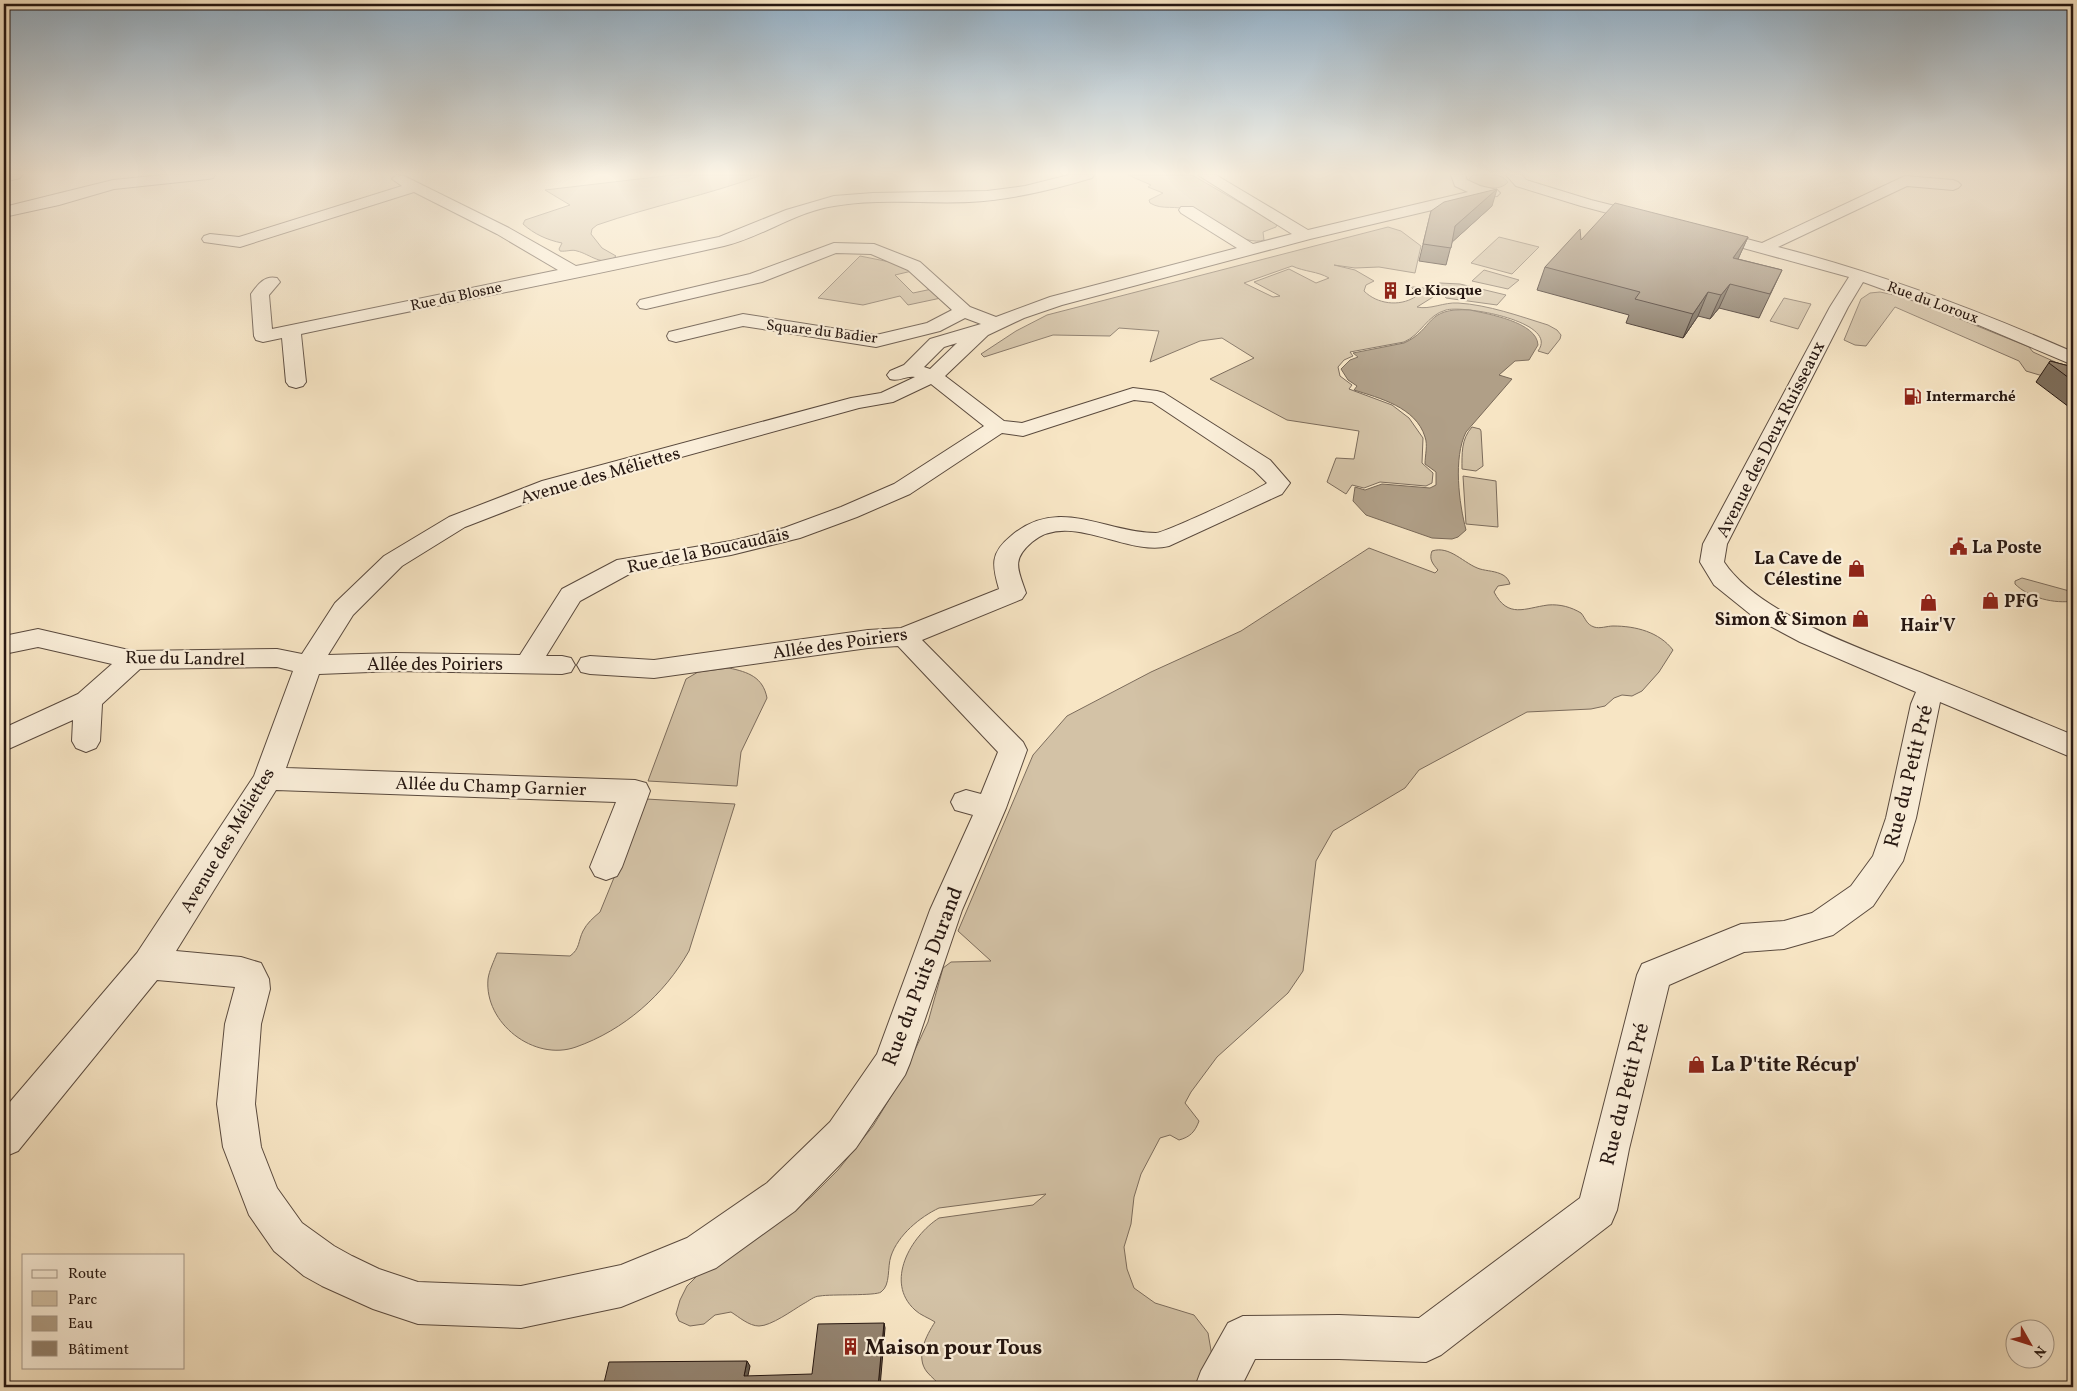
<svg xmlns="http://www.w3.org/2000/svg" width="2077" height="1391" viewBox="0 0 2077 1391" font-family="Vollkorn,serif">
<rect width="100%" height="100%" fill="#f7e5c4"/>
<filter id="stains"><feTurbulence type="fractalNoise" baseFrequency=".004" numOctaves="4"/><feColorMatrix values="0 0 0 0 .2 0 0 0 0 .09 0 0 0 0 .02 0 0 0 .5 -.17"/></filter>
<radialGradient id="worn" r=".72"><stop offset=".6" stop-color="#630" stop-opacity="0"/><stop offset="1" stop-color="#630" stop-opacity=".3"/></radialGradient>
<g fill="#d3c2a6" stroke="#7c6c5c" fill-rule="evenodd">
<path d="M673 175H762C708 195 652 206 597 225L592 229 591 234 602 248 616 256C603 268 590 254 577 251 572 249 566 252 560 251L559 249 562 243C547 240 534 234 523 224L525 220 570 205 545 190Z"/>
<path d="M1128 175H1192L1270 220 1277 224 1276 227 1263 232 1264 240C1246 247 1207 220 1190 211 1176 204 1163 211 1150 203L1149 200 1163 193 1148 187 1151 185Z"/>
<path d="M1473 175C1484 175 1501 172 1508 182 1500 192 1480 188 1470 181L1469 179Z"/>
<path d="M1388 227 1401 231 1421 246 1415 273 1379 267 1355 268 1334 265 1355 270 1374 281 1366 285 1364 291C1377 304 1399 307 1415 297L1416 292 1411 287C1420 287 1429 287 1433 297L1417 307C1430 310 1444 302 1458 303 1489 305 1519 316 1548 325L1557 330 1561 335 1560 339 1548 354 1538 351C1560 322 1465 305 1446 310 1427 315 1421 335 1404 342L1350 352 1353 356 1344 360 1338 367 1340 376 1352 385 1349 389 1392 405 1409 418 1423 438 1422 463 1433 473 1432 483 1426 486 1380 482 1364 488 1352 485 1346 494 1327 482 1336 458 1354 459 1359 431 1287 420 1210 379 1254 358 1222 338 1200 341 1150 362 1159 331 1119 328 1110 336 1053 335 984 357 981 354 1016 331 1047 315ZM1292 266C1305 272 1317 271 1329 278L1316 283 1289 269 1254 282 1280 296 1273 297 1244 283Z"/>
<polygon points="1499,237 1539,247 1512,274 1471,263"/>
<polygon points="860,256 905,265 912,271 895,275 913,293 932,289 941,298 908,305 900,296 863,305 818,298"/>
<polygon points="1484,270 1519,280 1508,289 1472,281"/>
<polygon points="1440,283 1460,284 1506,295 1497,305 1446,298 1434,285"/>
<polygon points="1880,292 1908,298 2029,347 2033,352 2073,370 2073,385 2026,371 2019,361 1895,307 1866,346 1855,345 1844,340 1861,299 1870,293"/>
<polygon points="1784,298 1811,304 1798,329 1770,321"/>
<path d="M1472 427 1480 429 1481 431 1483 466 1476 471 1462 469C1462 454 1461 439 1472 427Z"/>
<polygon points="1463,476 1496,481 1498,527 1466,524"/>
<path d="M1369 548 1435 573 1438 570C1432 563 1429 559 1432 551 1450 545 1464 564 1480 569 1487 571 1496 571 1503 575 1507 577 1509 581 1510 584L1498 586 1494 592C1508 619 1525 608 1548 605 1560 604 1571 607 1581 613 1586 619 1586 624 1594 627 1600 629 1607 626 1613 626 1636 626 1659 632 1673 650L1659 672 1642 691 1632 696 1622 695 1614 698 1605 706 1591 709 1527 712 1419 770 1405 788 1333 831 1316 861 1303 971 1288 993 1217 1057 1191 1092 1185 1103 1199 1121C1195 1132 1190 1137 1179 1140L1170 1135 1160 1138 1141 1174 1134 1197 1131 1224 1124 1247 1127 1269 1134 1288 1155 1303 1194 1315 1208 1333 1212 1356 1200 1387H941C937 1381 932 1378 927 1372 915 1357 926 1336 935 1322 929 1318 920 1315 915 1310 884 1282 911 1236 939 1218L1033 1205 1046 1194 939 1208C920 1217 898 1235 891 1256 887 1267 891 1285 881 1292 876 1296 831 1294 820 1296 814 1296 809 1301 803 1304 793 1310 771 1326 759 1326 749 1326 739 1317 731 1312L715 1315 704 1324 690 1326 679 1321 676 1314 680 1300 687 1286 699 1274 775 1225 811 1197 838 1170 873 1126 901 1080 928 1022 943 968 951 962 991 961 958 931 1033 755 1067 716 1151 672 1241 631Z"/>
<path d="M2022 578 2073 592V601C2055 604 2029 598 2015 584V581Z"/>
<path d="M729 668C748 672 763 677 767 698L741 752 737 786 648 781 686 679 698 672Z"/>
<path d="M646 799 735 804 689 951C664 995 624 1030 576 1047 534 1062 484 1023 488 979 489 971 494 961 497 953L570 956C580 949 578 941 583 931 587 923 593 918 600 912Z"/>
</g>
<path fill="#b09f87" stroke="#796958" d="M1470 310C1488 314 1537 322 1538 345L1529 360 1515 361 1499 375 1512 379 1466 432C1453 458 1459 503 1466 530L1458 537 1452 539 1432 538 1366 515 1353 501 1355 487 1365 490 1382 484 1430 488 1436 485V472L1425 464C1425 455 1428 445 1425 437 1416 407 1379 398 1354 390L1357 386 1348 380 1341 369 1350 360 1358 357 1353 353 1404 343C1435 329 1424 307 1470 310Z"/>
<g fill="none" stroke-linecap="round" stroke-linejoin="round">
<defs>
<g id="minor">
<polygon points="4,175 22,175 20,178 4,182"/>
<polygon points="163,175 215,175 213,178 208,179 114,189 59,205 4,217 4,207 113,180"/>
<path d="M396 175 404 176 509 228 576 266 719 237 786 210 834 196 873 193 987 191 1025 186 1069 175H1094L1092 178C1051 190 1011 200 969 202 924 204 879 198 834 206 795 212 762 237 724 246 583 278 442 304 301 334L306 382 303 386 296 388 289 386 286 382 282 338 263 342 256 340 254 336 251 294C258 284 265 275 277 278L280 282 269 295 272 329 558 270 497 234 414 192 240 247 204 242 202 239 204 236 210 234 239 237 402 186 392 179Z"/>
<path d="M1198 175H1216L1308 230 1468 192 1455 186 1451 175H1465L1467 180 1480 186 1497 190 1500 193 1497 196 1487 197 1310 239 1062 305 1024 318 988 335 945 376 1004 421 1022 423 1133 388 1157 391 1164 393 1270 460 1290 483 1282 494 1169 546C1127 557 1069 510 1032 542 1011 560 1018 569 1026 593L1022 599 922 640 1023 742 1027 750 1006 808 962 910 910 1063 905 1075 856 1148 795 1211 716 1268 621 1307 521 1328 418 1324 373 1309 322 1286 304 1276 274 1251 249 1215 223 1147 217 1104 225 1024 235 987 157 980 18 1151 4 1157V1109L137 953 254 776 293 671 277 667 140 669 102 704 100 741 96 748 86 752 76 748 72 741 73 720 4 751V728L78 694 112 664 38 647 4 654V636L38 629 133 651 277 649 302 654 335 603 384 556 449 517 542 481 851 398 881 393 915 377C907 375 899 382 890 379L887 375 890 371 904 365 930 339 981 324 965 318 940 331 876 347 743 326 676 342 669 340 667 336 669 332 743 314 876 335 927 323 952 310 908 270 871 254 836 253 762 282 646 309 640 308 637 304 640 300 750 274 834 243 874 244 920 262 970 307 996 317 1050 297 1237 248 1181 213 1179 210 1181 207H1193L1253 244 1292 234ZM957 343 930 369 924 367 944 347ZM931 384 984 426 894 484 841 507 784 528 731 541 617 560 562 589 520 655 395 653 328 655 353 615 402 566 465 527 558 491 859 408 893 402ZM1134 400 1152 402 1254 470 1267 483C1257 490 1164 533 1156 533 1105 533 1059 495 1011 536 990 553 992 565 999 589L901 628 868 630 654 660 590 656 581 658 577 665 581 672 590 674 654 678 868 648 898 646 998 752 981 794 966 790 955 794 951 802 955 810 973 815 930 910 877 1054 830 1122 767 1183 687 1238 621 1265 521 1286 418 1282 379 1269 352 1256 334 1246 302 1223 277 1188 261 1147 255 1104 261 1024 270 989 269 979 261 963 241 957 176 951 276 790 616 802 590 867 595 876 606 880 617 876 622 867 650 791 646 783 635 780 286 768 319 674 395 671 562 674 571 672 575 665 571 658 562 656H546L580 601 633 572 731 555 800 538 857 517 910 494 1002 433 1023 436Z"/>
<polygon points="1506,175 1522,175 1526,180 1591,200 1651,215 1653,218 1651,221 1645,223 1581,206 1516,186"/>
<path d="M1905 176 1953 180 1958 182 1961 185 1958 188 1953 190 1907 186 1778 247C1880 273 1977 310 2073 352V365L1962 318 1863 282 1848 307 1727 544 1724 562C1761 618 1878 654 1939 680 1984 698 2029 717 2073 735V758L1940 702 1916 818 1903 861 1873 906 1833 935 1784 949 1744 952 1669 985 1629 1149 1617 1210 1611 1224 1441 1355 1426 1362 1339 1359H1255L1241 1387H1195L1201 1371 1228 1323 1243 1316 1339 1315 1419 1318 1580 1198 1637 975 1642 964 1741 924 1784 921 1812 913 1851 886 1873 856 1886 818 1911 704 1916 692 1800 642 1755 618 1714 585 1700 562 1703 544 1830 307 1849 277 1703 237 1701 234 1703 231 1709 229 1762 243Z"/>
</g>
</defs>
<use href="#minor" stroke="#5a4a3e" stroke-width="2"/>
<use href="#minor" fill="#faeed9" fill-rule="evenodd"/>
</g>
<g fill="#7e705f" stroke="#261711">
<polygon points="1492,206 1452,242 1446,265 1419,261 1431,211"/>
<polygon points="1748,237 1738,259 1782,270 1759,318 1719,308 1710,319 1698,316 1683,338 1626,323 1629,315 1537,290 1545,267 1581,240"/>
<polygon points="2050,361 2073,367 2073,410 2036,382"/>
</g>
<g fill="#675b4d" stroke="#261711">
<polygon points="1497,189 1492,206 1450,244 1455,226"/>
<polygon points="1748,237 1738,259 1733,258"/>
<polygon points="1730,284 1719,308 1710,319 1721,295"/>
<polygon points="1708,292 1698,316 1683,338 1693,314"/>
<polygon points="884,1323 885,1328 880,1387 878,1387"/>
<polygon points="747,1361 750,1366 747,1380 744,1376"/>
</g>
<g fill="#93826e" stroke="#261711">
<polygon points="1497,189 1455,226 1451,248 1423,244 1431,211 1444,202"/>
<polygon points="1615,203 1748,237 1733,258 1782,270 1770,294 1730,284 1721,295 1708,292 1693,314 1635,299 1640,292 1545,267 1580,229 1581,240"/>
<polygon points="2050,361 2073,367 2073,381 2049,363"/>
<polygon points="884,1323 878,1387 603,1387 609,1362 747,1361 744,1376 812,1374 818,1324"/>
</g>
<linearGradient id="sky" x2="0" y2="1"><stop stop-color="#91acc1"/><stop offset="0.47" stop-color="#fbf3e4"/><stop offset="1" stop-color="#fbf3e4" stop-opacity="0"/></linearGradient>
<rect width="2077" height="370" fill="url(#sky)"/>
<defs>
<symbol id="building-bare" viewBox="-9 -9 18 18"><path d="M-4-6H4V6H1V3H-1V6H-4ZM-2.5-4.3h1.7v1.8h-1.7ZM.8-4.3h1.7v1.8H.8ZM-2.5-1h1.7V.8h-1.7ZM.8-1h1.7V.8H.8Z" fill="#8f2418" stroke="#faeed9" stroke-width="2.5" paint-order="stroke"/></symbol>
<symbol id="fuel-bare" viewBox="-9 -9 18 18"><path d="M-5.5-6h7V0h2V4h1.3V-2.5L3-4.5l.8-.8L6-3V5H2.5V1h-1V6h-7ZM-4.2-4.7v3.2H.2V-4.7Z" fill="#8f2418" stroke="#faeed9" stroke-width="2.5" paint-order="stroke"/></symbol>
<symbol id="civic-bare" viewBox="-9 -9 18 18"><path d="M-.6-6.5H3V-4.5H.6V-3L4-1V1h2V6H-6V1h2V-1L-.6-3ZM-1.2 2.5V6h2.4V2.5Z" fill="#8f2418" stroke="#faeed9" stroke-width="2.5" paint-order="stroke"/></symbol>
<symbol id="shop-bare" viewBox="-9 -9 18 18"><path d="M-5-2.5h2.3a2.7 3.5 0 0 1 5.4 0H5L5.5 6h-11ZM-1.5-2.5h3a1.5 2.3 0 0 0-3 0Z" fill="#8f2418" stroke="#faeed9" stroke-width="2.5" paint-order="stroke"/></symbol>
</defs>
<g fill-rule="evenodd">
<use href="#building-bare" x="1378" y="278" width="25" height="25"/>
<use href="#fuel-bare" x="1900" y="384" width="25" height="25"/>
<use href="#civic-bare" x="1946" y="534" width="25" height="25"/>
<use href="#shop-bare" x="1844" y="556" width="25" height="25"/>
<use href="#shop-bare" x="1978" y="588" width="25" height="25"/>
<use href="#shop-bare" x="1916" y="590" width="25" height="25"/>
<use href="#shop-bare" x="1848" y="606" width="25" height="25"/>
<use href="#shop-bare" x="1684" y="1052" width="25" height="25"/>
<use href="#building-bare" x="838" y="1334" width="25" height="25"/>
</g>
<g text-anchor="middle" stroke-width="4.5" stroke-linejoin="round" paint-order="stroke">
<g font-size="15" font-weight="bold" fill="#261711" stroke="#faeed9" text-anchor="start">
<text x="1405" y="295">Le Kiosque</text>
<text x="1926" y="401">Intermarché</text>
</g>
<g font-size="15" fill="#261711" stroke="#faeed9">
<text transform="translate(456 296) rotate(-12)" y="5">Rue du Blosne</text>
<text transform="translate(1933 302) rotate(20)" y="5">Rue du Loroux</text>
<text transform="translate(822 331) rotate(7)" y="5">Square du Badier</text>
</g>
<g font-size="18" fill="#261711" stroke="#faeed9">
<text transform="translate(1770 439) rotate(-63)" y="6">Avenue des Deux Ruisseaux</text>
<text transform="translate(600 475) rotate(-16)" y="6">Avenue des Méliettes</text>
<text transform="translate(708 550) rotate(-12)" y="6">Rue de la Boucaudais</text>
<text transform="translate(840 643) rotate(-8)" y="6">Allée des Poiriers</text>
<text transform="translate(185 658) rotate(1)" y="6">Rue du Landrel</text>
<text x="435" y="670">Allée des Poiriers</text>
<text transform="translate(491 786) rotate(2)" y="6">Allée du Champ Garnier</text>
<text transform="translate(227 840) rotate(-59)" y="6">Avenue des Méliettes</text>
</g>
<g font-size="18" font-weight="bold" fill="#261711" stroke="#faeed9" text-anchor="start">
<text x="1972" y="553">La Poste</text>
<text x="1842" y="564" text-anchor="end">La Cave de<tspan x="1842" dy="21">Célestine</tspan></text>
<text x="2004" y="607">PFG</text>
<text x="1847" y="625" text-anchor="end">Simon &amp; Simon</text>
<text x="1928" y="631" text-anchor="middle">Hair'V</text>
</g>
<g font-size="21" fill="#261711" stroke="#faeed9">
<text transform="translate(1908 776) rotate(-76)" y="7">Rue du Petit Pré</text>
<text transform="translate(922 976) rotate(-69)" y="7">Rue du Puits Durand</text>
<text transform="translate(1624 1094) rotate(-76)" y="7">Rue du Petit Pré</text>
</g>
<g font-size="21" font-weight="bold" fill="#261711" stroke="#faeed9" text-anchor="start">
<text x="1711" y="1071">La P'tite Récup'</text>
<text x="865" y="1354">Maison pour Tous</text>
</g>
</g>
<rect width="2077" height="1391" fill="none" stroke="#f7e5c4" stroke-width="20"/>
<rect x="5" y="5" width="2067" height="1381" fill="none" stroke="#261711" stroke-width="2.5"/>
<rect x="10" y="10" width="2057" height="1371" fill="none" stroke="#261711"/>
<rect x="22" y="1254" width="162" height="115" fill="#faeed9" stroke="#a59889"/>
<rect x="32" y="1270" width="25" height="8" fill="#faeed9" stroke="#a59889"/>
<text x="68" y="1278" font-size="15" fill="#261711">Route</text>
<rect x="32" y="1291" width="25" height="15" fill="#d3c2a6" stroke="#a59889"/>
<text x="68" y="1304" font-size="15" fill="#261711">Parc</text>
<rect x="32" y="1316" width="25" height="15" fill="#b09f87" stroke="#a59889"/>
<text x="68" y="1328" font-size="15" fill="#261711">Eau</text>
<rect x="32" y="1341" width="25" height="15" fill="#93826e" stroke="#a59889"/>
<text x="68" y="1354" font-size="15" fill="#261711">Bâtiment</text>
<g transform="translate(2030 1344) rotate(129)"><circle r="24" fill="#faeed9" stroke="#a59889"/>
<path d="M0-4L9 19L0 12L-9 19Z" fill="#8f2418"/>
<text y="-8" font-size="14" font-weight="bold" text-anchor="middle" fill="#261711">N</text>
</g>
<rect width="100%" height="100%" filter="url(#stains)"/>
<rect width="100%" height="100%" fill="url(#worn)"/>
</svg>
